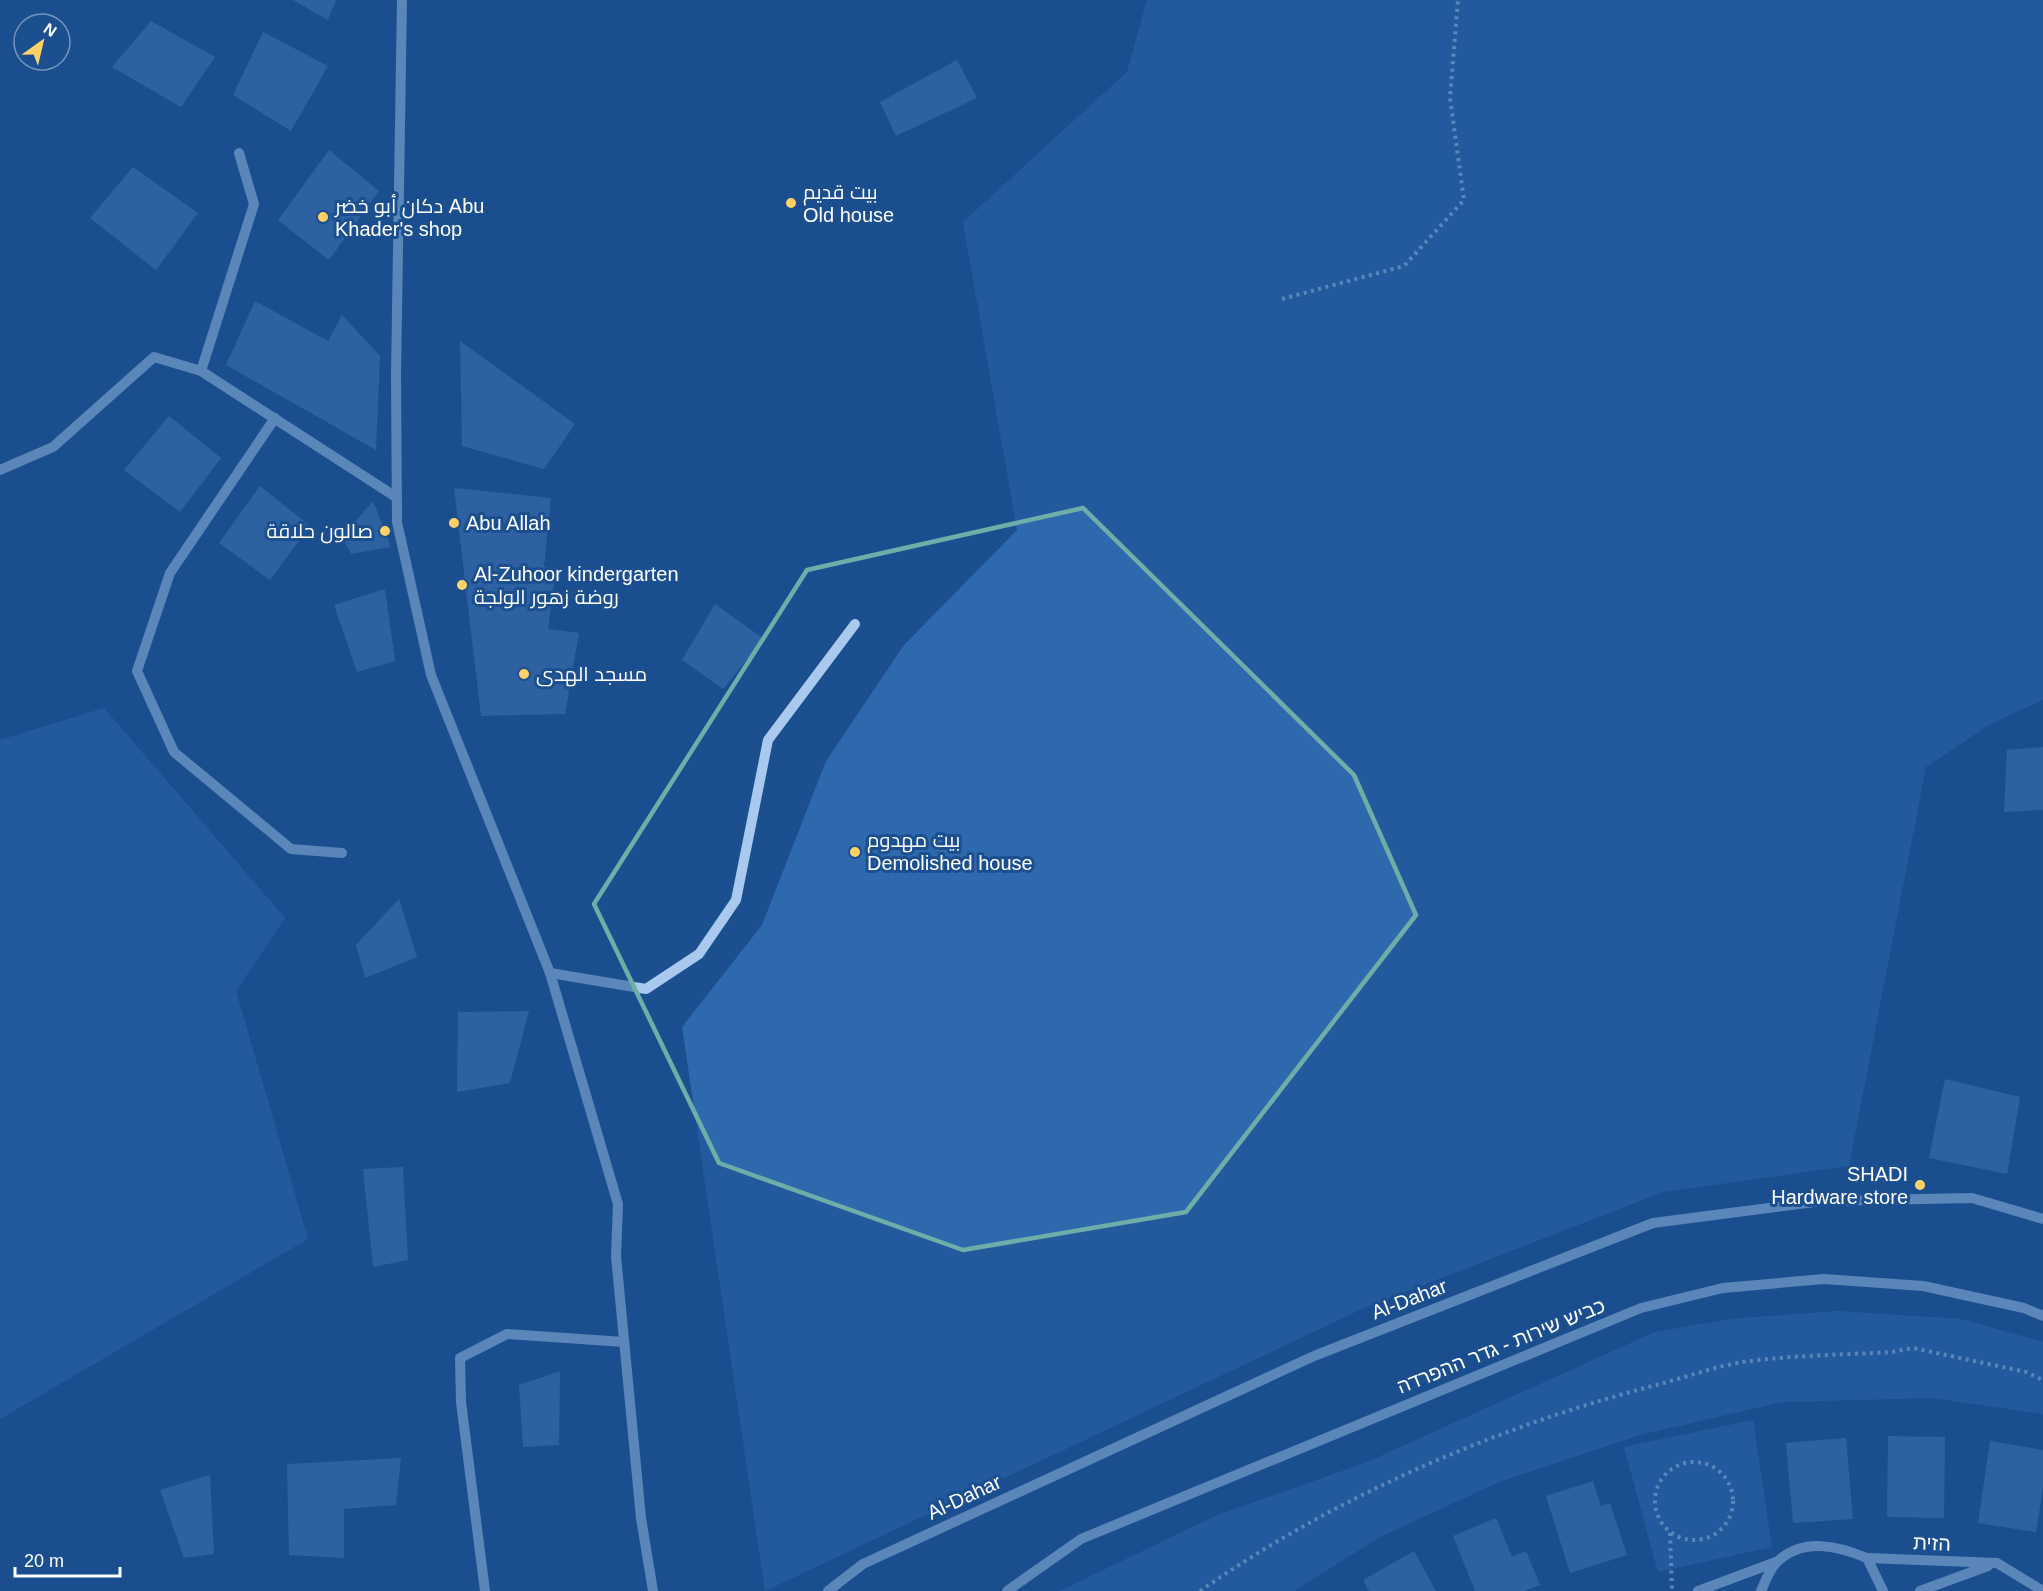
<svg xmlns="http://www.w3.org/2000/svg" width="2043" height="1591" viewBox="0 0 2043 1591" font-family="Helvetica,Cairo,Heebo,sans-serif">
<rect width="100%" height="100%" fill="#1b4f8f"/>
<g fill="#2e69ad">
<polygon points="1147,0 2043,0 2043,700 1990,724 1926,767 1849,1166 1663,1192 1364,1308 765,1591 682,1027 762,925 826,761 904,645 1017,530 963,222 1127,72"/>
<polygon points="104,708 285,918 236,991 308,1239 0,1419 0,740"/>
<polygon points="1838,1311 1961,1319 2043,1342 2043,1414 1934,1398 1782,1402 1640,1435 1499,1482 1380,1537 1294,1591 1060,1591 1215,1516 1365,1463 1655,1332 1731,1319"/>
<polygon points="1753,1420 1772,1547 1658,1572 1624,1447"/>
</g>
<g fill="#4478b7">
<polygon points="293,0 336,0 328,20"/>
<polygon points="151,21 215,57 181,107 112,67"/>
<polygon points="263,32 328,66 291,131 233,95"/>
<polygon points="957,60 977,98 896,136 880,102"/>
<polygon points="329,150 379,191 329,260 278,220"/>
<polygon points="133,167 198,213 156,270 90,218"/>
<polygon points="255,301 328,341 342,315 380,356 376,450 226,365"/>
<polygon points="460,341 575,424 544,469 462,446"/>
<polygon points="169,416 221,458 180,512 124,470"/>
<polygon points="260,486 310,526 270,580 219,543"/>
<polygon points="454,488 551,498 544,567 556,568 548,629 579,633 565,714 481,716"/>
<polygon points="373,501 391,547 351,554 342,537"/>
<polygon points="385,589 395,661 357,672 334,605"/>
<polygon points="715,604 764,639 723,689 682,660"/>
<polygon points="2043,747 2043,810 2004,812 2007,750"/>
<polygon points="399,899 417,957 365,978 356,945"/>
<polygon points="529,1011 510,1083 457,1092 458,1012"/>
<polygon points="1945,1079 2020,1097 2007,1174 1929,1158"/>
<polygon points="403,1167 408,1260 373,1267 363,1169"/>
<polygon points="560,1371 559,1445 523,1447 519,1385"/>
<polygon points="1888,1436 1945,1437 1944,1518 1887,1517"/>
<polygon points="1846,1438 1853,1519 1793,1523 1786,1443"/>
<polygon points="1990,1441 2043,1450 2043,1488 2036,1532 1978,1523"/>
<polygon points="401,1458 396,1505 344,1509 344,1558 289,1555 287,1464"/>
<polygon points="210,1475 214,1554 184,1558 160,1490"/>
<polygon points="1593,1481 1601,1506 1610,1503 1627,1555 1570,1573 1546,1496"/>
<polygon points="1496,1518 1512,1557 1526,1551 1540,1585 1524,1591 1475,1591 1453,1536"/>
<polygon points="1414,1551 1436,1591 1369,1591 1363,1580"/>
</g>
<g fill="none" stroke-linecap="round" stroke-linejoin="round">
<g stroke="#a9c9ee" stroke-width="4" stroke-dasharray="3 4.5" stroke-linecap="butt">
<polyline points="1282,299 1404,266 1464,200 1450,98 1458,0"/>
<circle cx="1694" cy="1501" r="39"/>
<polyline points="1670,1533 1672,1591"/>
<path d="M1200 1591C1338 1495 1498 1426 1660 1384 1687 1377 1716 1366 1743 1362 1792 1355 1843 1355 1892 1352L1913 1348 2026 1372 2043 1380"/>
</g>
<g stroke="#a9c9ee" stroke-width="10">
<polyline points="402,0 396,374 397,522 431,675 550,973 618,1204 616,1256 641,1518 653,1591"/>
<polyline points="239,153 254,204 201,371 396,497"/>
<polyline points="275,418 170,573 137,671 174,752 291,849 342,853"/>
<polyline points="0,470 53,447 154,357 201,371"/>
<polyline points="550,973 646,989 699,954 736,900 768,740 855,624"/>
<polyline points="1867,1558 1997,1563 2043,1591"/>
<polyline points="485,1591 461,1402 460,1358 507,1334 624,1342"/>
<polyline points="828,1591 863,1564 1314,1356 1653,1223 1822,1201 1972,1198 2043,1219"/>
<polyline points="1007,1591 1081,1539 1641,1308 1723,1288 1824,1279 1923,1286 2024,1308 2043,1316"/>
<polyline points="1698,1591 1776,1562"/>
<path d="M1761 1591C1765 1582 1770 1568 1777 1562 1803 1537 1838 1546 1867 1558L1883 1591"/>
<polyline points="1920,1591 1988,1566"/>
</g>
</g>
<path d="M0 0H2043V1591H0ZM1083 508 1354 775 1416 915 1186 1212 963 1250 719 1163 594 904 807 570Z" fill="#1b4f8f" fill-opacity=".55" fill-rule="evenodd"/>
<path fill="none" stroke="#6fada8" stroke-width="4.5" stroke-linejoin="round" d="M1083 508 1354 775 1416 915 1186 1212 963 1250 719 1163 594 904 807 570Z"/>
<g fill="#ffd166" stroke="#1b4f8f" stroke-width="2">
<circle cx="791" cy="203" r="6"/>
<circle cx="323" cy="217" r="6"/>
<circle cx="454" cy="523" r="6"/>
<circle cx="385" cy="531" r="6"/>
<circle cx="462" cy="585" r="6"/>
<circle cx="524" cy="674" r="6"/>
<circle cx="855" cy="852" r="6"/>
<circle cx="1920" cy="1185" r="6"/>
</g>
<g text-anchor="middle" stroke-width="6" stroke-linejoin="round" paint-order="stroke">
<g font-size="20" fill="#fff" stroke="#1b4f8f" text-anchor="start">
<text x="803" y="199">بيت قديم<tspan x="803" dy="23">Old house</tspan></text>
<text x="335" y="213">دكان أبو خضر Abu<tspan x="335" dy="23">Khader's shop</tspan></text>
<text x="466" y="530">Abu Allah</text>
<text x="373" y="538" text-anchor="end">صالون حلاقة</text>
<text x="474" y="581">Al-Zuhoor kindergarten<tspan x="474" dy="23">روضة زهور الولجة</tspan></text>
<text x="536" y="681">مسجد الهدى</text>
<text x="867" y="847">بيت مهدوم<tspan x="867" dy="23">Demolished house</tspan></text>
<text x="1908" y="1181" text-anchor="end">SHADI<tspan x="1908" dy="23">Hardware store</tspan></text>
</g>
<g font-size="20" fill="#fff" stroke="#1b4f8f">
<text transform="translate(1409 1299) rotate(-21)" y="7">Al-Dahar</text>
<text transform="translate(1501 1346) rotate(-22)" y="7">כביש שירות - גדר ההפרדה</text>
<text transform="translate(964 1497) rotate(-25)" y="7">Al-Dahar</text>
<text transform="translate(1932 1543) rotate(2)" y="7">הזית</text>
</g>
</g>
<g transform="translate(42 42) rotate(34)"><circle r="28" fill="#1b4f8f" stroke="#7695bc" stroke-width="1.5"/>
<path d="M0-4.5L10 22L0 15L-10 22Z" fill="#ffd166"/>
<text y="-9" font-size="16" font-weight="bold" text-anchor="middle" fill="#ffffff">N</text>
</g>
<path d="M15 1567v9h105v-9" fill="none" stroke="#ffffff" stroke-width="3"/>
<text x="24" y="1567" font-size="18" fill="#ffffff" stroke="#1b4f8f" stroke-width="4.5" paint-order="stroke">20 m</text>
</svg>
